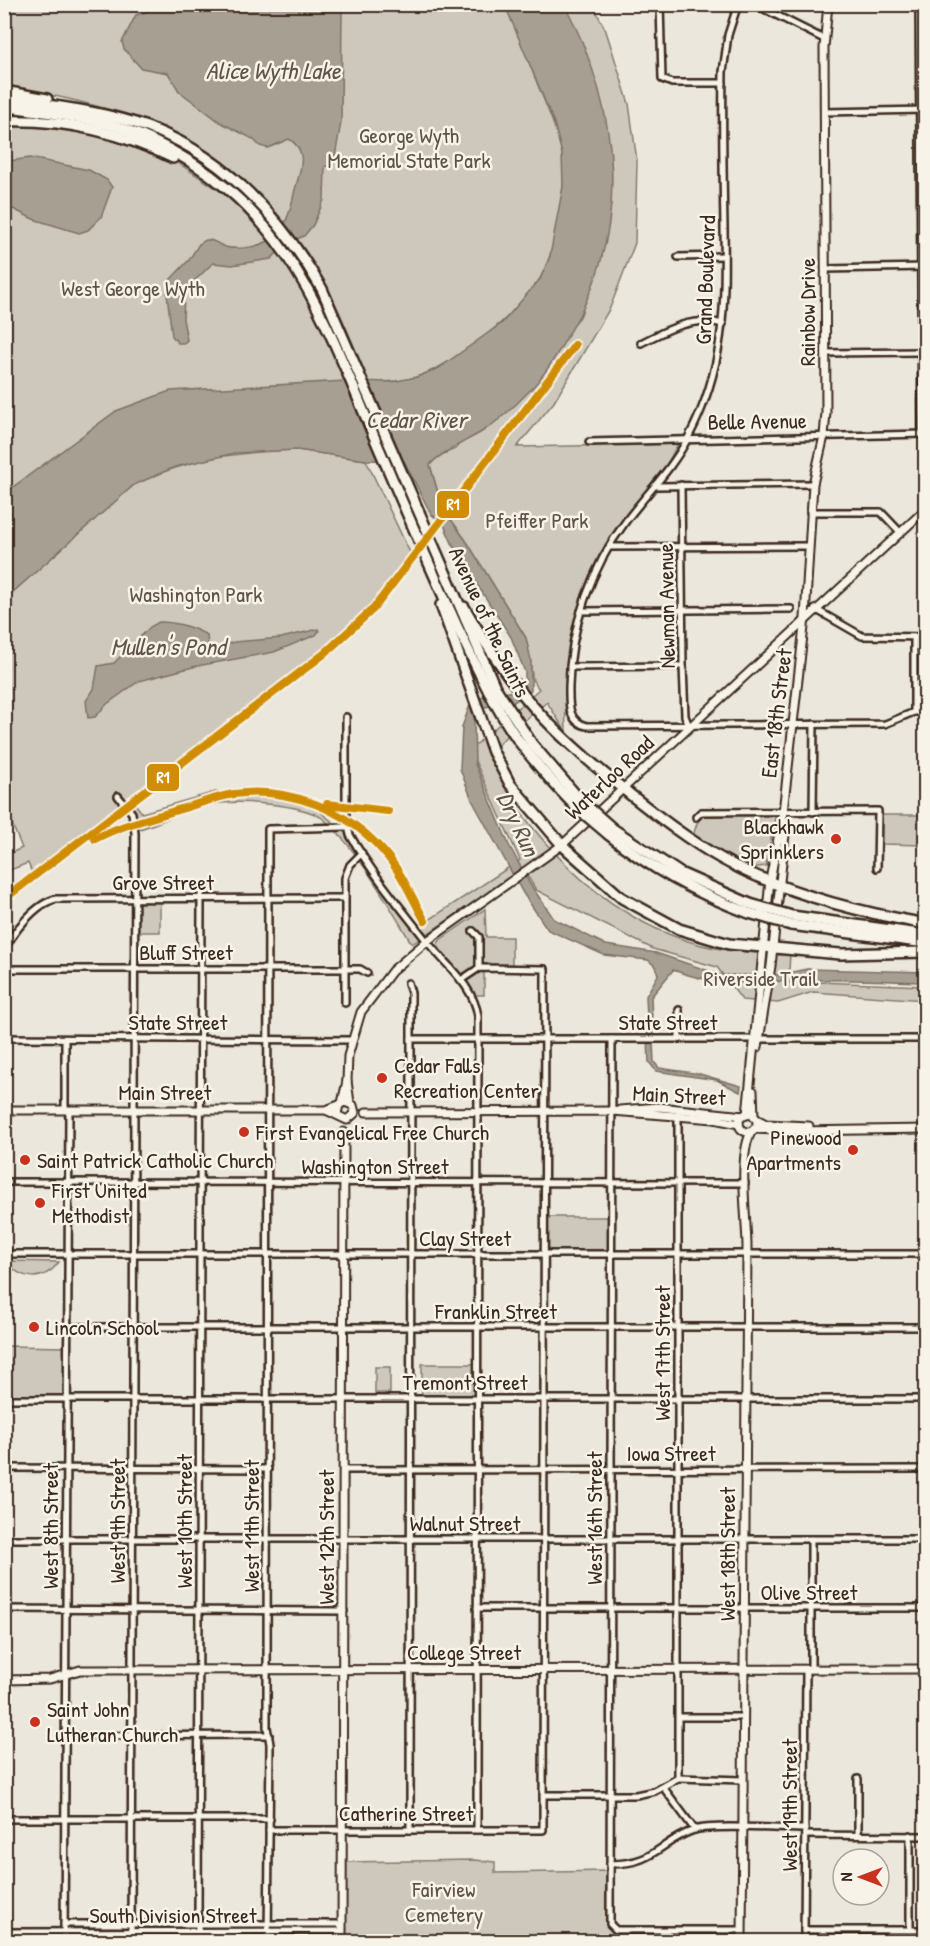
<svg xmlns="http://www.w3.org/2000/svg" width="930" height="1946" viewBox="0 0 930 1946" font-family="'Patrick Hand',sans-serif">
<rect width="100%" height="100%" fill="#ece7dc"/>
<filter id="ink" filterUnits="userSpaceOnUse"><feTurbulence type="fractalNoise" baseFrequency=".0167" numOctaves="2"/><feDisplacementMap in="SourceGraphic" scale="12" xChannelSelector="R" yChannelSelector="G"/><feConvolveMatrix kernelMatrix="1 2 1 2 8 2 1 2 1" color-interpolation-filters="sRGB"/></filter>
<g filter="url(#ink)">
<g fill="#cec8bc" stroke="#84796d" stroke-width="1.5">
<path d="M4 5H505C517 29 526 55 536 80 545 104 557 128 562 153 568 185 556 249 541 277 520 313 457 362 419 376 403 382 386 382 369 382 355 350 343 316 326 286 247 145 156 114 5 86Z"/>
<path d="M563 5H593L606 31 629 104 637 161 635 243 610 308 554 402 517 447 678 444C672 454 667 466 659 476 644 497 624 515 610 537 573 598 563 662 566 732L547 702 507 735 489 756C500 775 510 797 523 815 566 872 622 921 691 942 723 952 758 953 790 955L788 983 816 982 925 986V1000L813 992 778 1003 742 1000 717 967 653 949 536 890 523 869 412 944C391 909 354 843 322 818 302 804 238 800 214 804 190 808 164 821 140 829L123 808 33 875 28 863 5 872 4 856 22 848 5 807V599L108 506 134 485 156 474 208 458 266 451 297 450 366 460 412 557 393 582 335 644 133 801 142 813 215 792 258 793 307 801 352 838 414 930 520 860 470 750 539 689 533 681 526 638 467 542 442 507 430 465 436 457 455 449 580 317 598 267Z"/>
<polygon points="5,122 101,131 166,155 253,213 301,273 356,394 5,504"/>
<polygon points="706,812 773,812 775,817 766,866 750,868 693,836 697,823"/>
<polygon points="881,815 925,815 925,845 881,844"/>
<rect x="137" y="901" width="23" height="31"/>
<polygon points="485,909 486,937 512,937 512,966 484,966 484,995 476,995 437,945 440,940"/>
<rect x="545" y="1217" width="67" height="37"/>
<path d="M5 1261 59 1262C43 1283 22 1281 5 1261Z"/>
<polygon points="5,1346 67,1347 67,1399 5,1399"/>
<rect x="422" y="1364" width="56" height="35"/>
<rect x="375" y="1367" width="15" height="26"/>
<polygon points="474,1860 495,1862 495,1873 606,1871 607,1926 617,1934 617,1942 344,1942 344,1862"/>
<polygon points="810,1937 836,1937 837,1941 839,1937 895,1937 897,1940 899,1937 925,1937 925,1941 810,1942"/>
</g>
<g fill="#a89f93" stroke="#7c7064" stroke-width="1.5">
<path d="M154 5H341L342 9 341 122 334 163 325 167 324 200 313 225 304 236 286 244 271 259 232 265 213 263 186 289 184 295 183 319 187 340 184 343H178L172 336 167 294 169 281 189 260 199 244 206 240C214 239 217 244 223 246 234 251 258 247 268 241 286 230 290 212 294 194 298 175 311 152 289 139L268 148 260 146 253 139 220 122 179 91 168 73 141 68 124 49 122 42 136 15 146 12Z"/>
<path d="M505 5H565C621 114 633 230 567 337 557 354 547 372 534 386 519 402 502 419 483 431 469 440 439 453 430 465L442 507 467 542 526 638 531 660V690L514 702 485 707 474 721 475 764 509 845 530 884 554 919 606 945 656 953 721 975H777L807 969 925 972V982C887 981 848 979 810 980 756 981 727 990 673 970L651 997 654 1062 659 1068 700 1074 741 1086 740 1092 717 1080 656 1071 649 1062 646 996 658 975 656 967 648 960 604 955 548 930 523 893 472 800 460 769 462 727 470 705 484 696 509 692 520 687 525 680V672L511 637 456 552 444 525 431 514 404 461 366 460 297 450 235 453 175 467 134 485 5 599V493L116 411 170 391 346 381 392 382 417 377 439 368 502 323 540 279 550 256 563 186 562 154 554 123Z"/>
<polygon points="30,158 89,170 107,180 112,187 101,217 88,230 79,233 33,219 5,205 5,166 9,161"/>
<path d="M159 622C178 622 191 627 207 635L208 645 215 648 234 642 281 638 318 629 319 631 316 635 274 652 197 666 139 681 107 704 95 717 88 718 86 701 94 689 98 666 114 663 150 627Z"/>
</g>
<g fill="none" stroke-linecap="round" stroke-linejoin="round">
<defs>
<g id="street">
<polyline points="660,4 662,79 672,83 723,83"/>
<path d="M738 4 728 35 723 72C722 123 723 175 724 226 725 304 726 367 688 438 672 469 647 493 626 521 591 568 570 628 569 686 569 703 567 722 587 726L885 724 914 712H926"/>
<polyline points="754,4 824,39"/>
<polyline points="919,4 922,434"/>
<polyline points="824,112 926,110"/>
<polyline points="678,257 724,256"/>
<polyline points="825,269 926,267"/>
<path d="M641 343C668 329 693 316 723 324"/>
<polyline points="825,353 921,352"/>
<polyline points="589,442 924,434"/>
<polyline points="681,485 683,666 685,716 689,726"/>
<polyline points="656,486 813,484"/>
<polyline points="810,512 881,512 900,532"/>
<polyline points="609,547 809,546"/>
<polyline points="815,609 862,636 926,637"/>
<polyline points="581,611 791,609"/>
<polyline points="914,637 914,712"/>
<polyline points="570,667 683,666"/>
<path d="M346 717V819L350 835C371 872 400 907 426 940 445 965 473 984 478 1016L477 1830"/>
<polyline points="118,796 132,813 135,833 131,1931"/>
<polyline points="813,812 814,724"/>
<polyline points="696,817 701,812 878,811 877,868"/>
<polyline points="473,931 479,937 479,968"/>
<path d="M4 951C12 933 36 903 56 899L345 898"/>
<polyline points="4,969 360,969 367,973"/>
<polyline points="408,983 411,993 411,1039 410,1830"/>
<polyline points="923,1001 926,1007"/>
<polyline points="345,1003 345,878 350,865 362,853"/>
<polyline points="4,1038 352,1040"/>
<polyline points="411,1039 926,1039"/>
<polyline points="612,1039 610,1924 616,1930 742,1930"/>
<polyline points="679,1039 679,1010"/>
<polyline points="65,1110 65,1039"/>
<polyline points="4,1182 745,1183"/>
<polyline points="4,1254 926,1254"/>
<polyline points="67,1327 926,1327"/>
<polyline points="4,1399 926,1399"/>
<polyline points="4,1468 268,1469"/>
<polyline points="344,1470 926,1469"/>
<polyline points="4,1539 926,1539"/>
<polyline points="477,1608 926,1608"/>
<polyline points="4,1609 344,1611"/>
<polyline points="811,1669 811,1539"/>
<polyline points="679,1717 744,1717"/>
<polyline points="66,1736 269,1735"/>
<polyline points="678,1778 743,1780"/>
<polyline points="663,1787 695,1830"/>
<polyline points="544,1795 636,1795 655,1791 678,1778 678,1114"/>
<polyline points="4,1819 270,1819"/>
<polyline points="269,1830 543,1830 545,969 479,968 461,980"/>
<polyline points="805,1835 926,1836"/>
<polyline points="858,1835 858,1779"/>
<path d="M610 1864C656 1864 657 1843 694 1830 713 1824 781 1829 805 1829"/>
<polyline points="64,1924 342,1924"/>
<polyline points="804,1930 926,1930"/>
<polyline points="910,1930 910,1835"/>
<polyline points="198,1931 201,892"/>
<polyline points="4,1932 342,1931"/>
<polyline points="64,1942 69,1110"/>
<polyline points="268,1942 270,1744 267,1727 268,829 347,827"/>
<polyline points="804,1942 806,1669"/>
</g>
<g id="secondary">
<polyline points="758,1047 771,966 785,835 783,817"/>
<polyline points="347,1081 348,1056 361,1012 392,971 427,941 562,845 926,509"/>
<polyline points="753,1091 754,1117"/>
<polyline points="342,1103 347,1081 350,1103"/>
<polyline points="4,1110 326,1110"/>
<polyline points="620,1110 659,1107 744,1116"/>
<polyline points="366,1112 612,1111 714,1119 739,1124"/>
<polyline points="337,1114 339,1105 344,1102 353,1105 355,1113 347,1120 326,1110 339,1105"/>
<circle cx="748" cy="1123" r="9"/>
<polyline points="747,1115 770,880 783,812 805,618 813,484 824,436 826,412 824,48 828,4"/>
<polyline points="755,1118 766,1124 809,1126"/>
<polyline points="754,1129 796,1131 926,1129"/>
<polyline points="4,1680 50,1679 80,1670 926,1669"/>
<polyline points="342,1942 344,1132"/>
<path d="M742 1942 747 1247C747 1219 737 1153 752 1131"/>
</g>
<g id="highway">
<polyline points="4,91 47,99"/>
<path d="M4 99C48 105 93 110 135 123 219 149 280 216 322 289L495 687 532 744 581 801"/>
<path d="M4 106C53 114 105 118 149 139 288 204 323 316 378 446 404 506 430 567 457 626 475 664 492 702 516 737 534 762 554 784 575 806"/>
<path d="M4 121C64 119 120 132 173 158"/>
<polyline points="441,605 493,752 510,784 562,845 622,898 679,929 729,944 840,954 926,952"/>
<path d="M464 607C511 689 548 729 622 788 654 813 686 839 722 859 783 893 858 912 926 924"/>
<polyline points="613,829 680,873 750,904"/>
<path d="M608 834C651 869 698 894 749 913"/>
<polyline points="792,916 926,935"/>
<polyline points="791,925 926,943"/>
</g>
</defs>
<use href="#street" stroke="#3b2a1e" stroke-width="10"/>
<use href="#secondary" stroke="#3b2a1e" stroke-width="11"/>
<use href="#highway" stroke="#3b2a1e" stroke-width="14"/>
<use href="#street" stroke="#f7f3e8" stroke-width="5"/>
<use href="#secondary" stroke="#f7f3e8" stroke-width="7"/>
<use href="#highway" stroke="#f7f3e8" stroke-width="9"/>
<defs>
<g id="highway-bridge">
<polyline points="581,801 613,829"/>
<polyline points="575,806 608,834"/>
<polyline points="750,904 792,916"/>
<polyline points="749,913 791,925"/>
</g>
</defs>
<use href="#highway-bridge" stroke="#3b2a1e" stroke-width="14" stroke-linecap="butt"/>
<use href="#highway-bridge" stroke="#f7f3e8" stroke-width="9"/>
<defs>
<g id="rail-1">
<polyline points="327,804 388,811"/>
<path d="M95 839C120 825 150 819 177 810 196 805 215 797 234 794 289 786 347 810 383 851 401 871 412 898 425 921"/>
<polyline points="4,899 324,654 374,608 575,345"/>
</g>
</defs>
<use href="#rail-1" stroke="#f7f3e8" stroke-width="12"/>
<use href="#rail-1" stroke="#d18d06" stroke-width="8"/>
</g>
</g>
<g fill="#c8321e" stroke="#f7f3e8" stroke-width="2">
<circle cx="836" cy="839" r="6"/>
<circle cx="382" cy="1078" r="6"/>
<circle cx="244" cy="1132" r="6"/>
<circle cx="853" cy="1150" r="6"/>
<circle cx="25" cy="1160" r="6"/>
<circle cx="40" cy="1203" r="6"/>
<circle cx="34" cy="1327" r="6"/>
<circle cx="35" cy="1722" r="6"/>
</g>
<g text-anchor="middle" stroke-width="5" stroke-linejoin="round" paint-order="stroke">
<g font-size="22" fill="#605246" stroke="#f7f3e8">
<text x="409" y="143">George Wyth<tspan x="409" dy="25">Memorial State Park</tspan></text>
<text x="133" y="296">West George Wyth</text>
<text x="537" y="528">Pfeiffer Park</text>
<text x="196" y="602">Washington Park</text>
<text x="761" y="986">Riverside Trail</text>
<text x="444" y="1897">Fairview<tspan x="444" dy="25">Cemetery</tspan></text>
</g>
<g font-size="22" fill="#3b2a1e" stroke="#f7f3e8">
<text transform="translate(705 280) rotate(-88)" y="8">Grand Boulevard</text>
<text transform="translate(807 312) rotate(-90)" y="8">Rainbow Drive</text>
<text transform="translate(757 421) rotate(-1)" y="8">Belle Avenue</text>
<text transform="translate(666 606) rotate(-91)" y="8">Newman Avenue</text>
<text transform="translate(490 622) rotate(65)" y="8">Avenue of the Saints</text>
<text transform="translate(776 713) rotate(-83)" y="8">East 18th Street</text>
<text transform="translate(609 777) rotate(-43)" y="8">Waterloo Road</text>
<text x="163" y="890">Grove Street</text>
<text x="186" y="960">Bluff Street</text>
<text x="178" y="1030">State Street</text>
<text x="668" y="1030">State Street</text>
<text x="165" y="1100">Main Street</text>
<text transform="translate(679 1095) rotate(3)" y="8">Main Street</text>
<text x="375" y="1174">Washington Street</text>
<text x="465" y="1246">Clay Street</text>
<text x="496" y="1319">Franklin Street</text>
<text transform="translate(662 1353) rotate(-90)" y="8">West 17th Street</text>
<text x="465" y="1390">Tremont Street</text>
<text x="671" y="1461">Iowa Street</text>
<text transform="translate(594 1518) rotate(-90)" y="8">West 16th Street</text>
<text transform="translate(117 1521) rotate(-90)" y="8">West 9th Street</text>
<text transform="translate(184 1521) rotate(-90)" y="8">West 10th Street</text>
<text x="465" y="1531">Walnut Street</text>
<text transform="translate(50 1526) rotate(-90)" y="8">West 8th Street</text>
<text transform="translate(251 1526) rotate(-90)" y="8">West 11th Street</text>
<text transform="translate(326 1537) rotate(-90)" y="8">West 12th Street</text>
<text transform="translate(727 1554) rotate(-90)" y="8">West 18th Street</text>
<text x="809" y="1600">Olive Street</text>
<text x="464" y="1660">College Street</text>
<text transform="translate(789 1805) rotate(-90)" y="8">West 19th Street</text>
<text x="406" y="1821">Catherine Street</text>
<text x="173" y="1923">South Division Street</text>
</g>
<g font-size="22" fill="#3b2a1e" stroke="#f7f3e8" text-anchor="start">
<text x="824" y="834" text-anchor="end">Blackhawk<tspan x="824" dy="25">Sprinklers</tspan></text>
<text x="394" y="1073">Cedar Falls<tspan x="394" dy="25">Recreation Center</tspan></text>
<text x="256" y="1140">First Evangelical Free Church</text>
<text x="841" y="1145" text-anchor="end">Pinewood<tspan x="841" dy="25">Apartments</tspan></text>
<text x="37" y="1168">Saint Patrick Catholic Church</text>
<text x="52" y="1198">First United<tspan x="52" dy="25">Methodist</tspan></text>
<text x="46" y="1335">Lincoln School</text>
<text x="47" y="1717">Saint John<tspan x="47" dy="25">Lutheran Church</tspan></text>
</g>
<g font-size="24" font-style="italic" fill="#615347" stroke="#f7f3e8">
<text x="273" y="79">Alice Wyth Lake</text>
<text x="416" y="428">Cedar River</text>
<text x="168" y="655">Mullen's Pond</text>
<text transform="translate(518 824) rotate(65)" y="8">Dry Run</text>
</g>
</g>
<g stroke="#f7f3e8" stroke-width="2">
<rect x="436" y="490" width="34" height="29" rx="6" fill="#d18d06"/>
<rect x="146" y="763" width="34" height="29" rx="6" fill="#d18d06"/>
</g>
<g font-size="16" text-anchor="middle" font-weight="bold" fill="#fff">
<text x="453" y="510">R1</text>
<text x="163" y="783">R1</text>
</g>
<rect width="930" height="1946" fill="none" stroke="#f7f3e8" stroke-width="24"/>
<rect x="12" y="12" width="906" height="1922" fill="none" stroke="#3b2a1e" stroke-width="2" filter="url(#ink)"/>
<g transform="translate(861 1877) rotate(270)"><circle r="28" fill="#f7f3e8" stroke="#aca397" stroke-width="1.5"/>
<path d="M0-4.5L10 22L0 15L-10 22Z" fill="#c8321e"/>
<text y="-9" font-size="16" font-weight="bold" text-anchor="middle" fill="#3b2a1e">N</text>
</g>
</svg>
